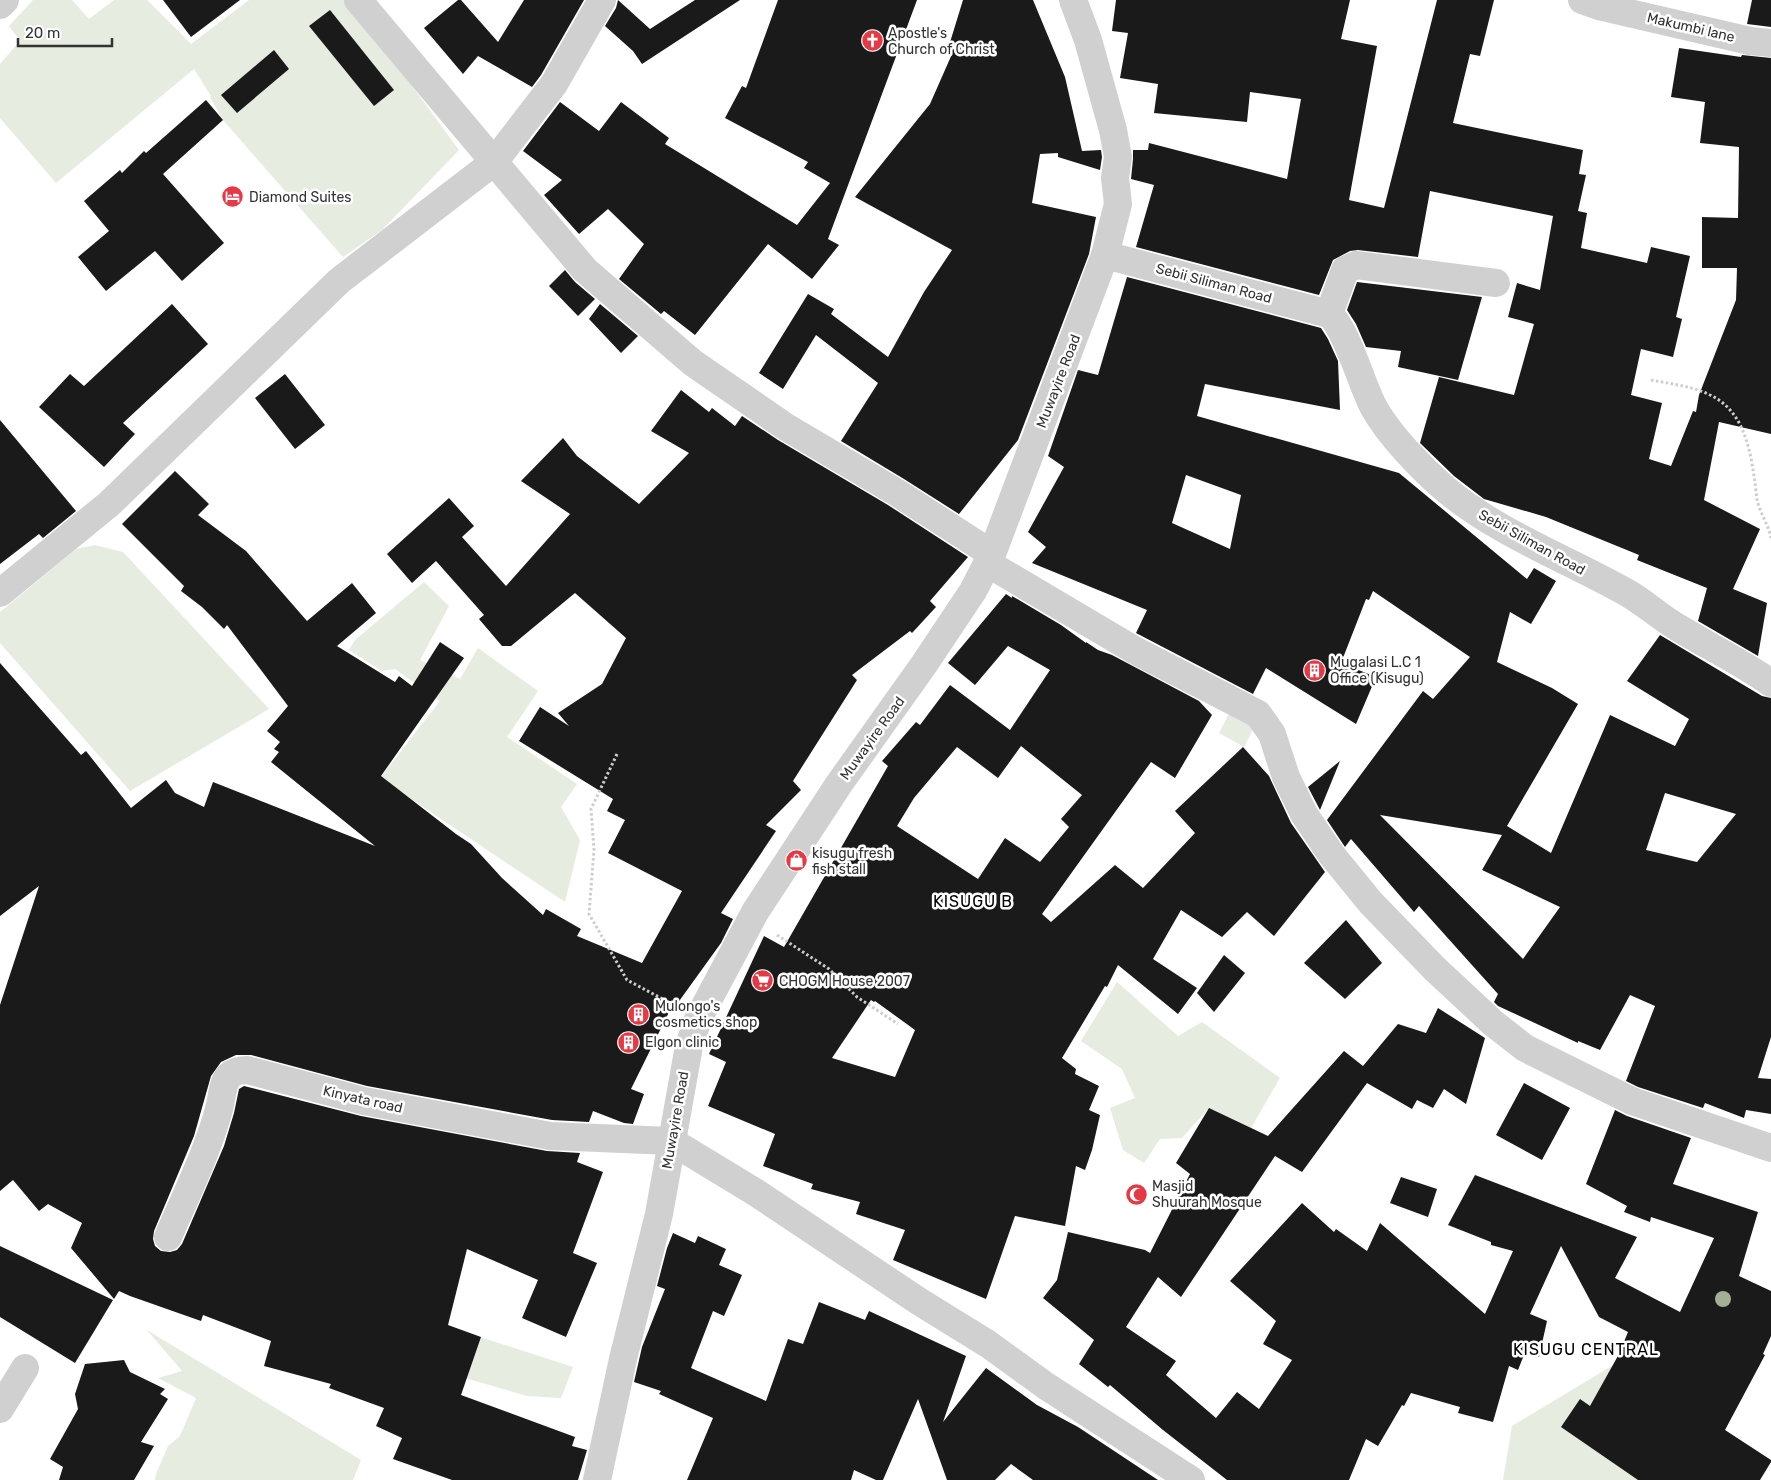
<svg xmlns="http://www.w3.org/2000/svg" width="1771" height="1480" viewBox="0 0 1771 1480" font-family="Rubik,sans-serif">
<rect width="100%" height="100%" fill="#fff"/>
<g fill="#e6ecdf">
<polygon points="33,0 72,0 89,19 114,0 147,0 191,44 249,0 344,0 393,60 459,150 382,230 343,257 223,120 210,97 211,96 194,69 56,183 0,118 0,64 20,41 9,26"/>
<polygon points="95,545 123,552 269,709 130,791 0,643 0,612 76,549"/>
<polygon points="424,582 449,606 420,660 460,679 478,648 538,691 507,737 577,784 561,807 580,840 565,902 380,778 440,701 395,669 382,671 349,650 355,640"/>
<polygon points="1234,704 1259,718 1244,747 1219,733"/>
<polygon points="1117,982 1178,1036 1202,1022 1280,1078 1251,1128 1209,1108 1182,1138 1160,1139 1144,1163 1123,1150 1110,1108 1135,1098 1122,1069 1081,1041"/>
<polygon points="1723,1299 1673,1480 1503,1480 1512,1426"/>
<polygon points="147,1330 361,1460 353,1480 155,1480 156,1474 168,1446 180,1436 196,1398 158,1378 182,1371"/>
<polygon points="480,1337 573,1367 561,1398 527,1396 465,1378"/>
</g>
<g fill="#1a1a1a" fill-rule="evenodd">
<polygon points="163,0 240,0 191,37"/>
<polygon points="458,0 461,0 498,42 524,0 584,0 541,75 532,87 478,56 463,74 424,28"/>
<polygon points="618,0 650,29 695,0 740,0 642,64 633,51 605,26 616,8"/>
<polygon points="778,0 917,0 828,239 839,245 812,279 768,244 695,335 664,311 661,314 619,279 644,244 608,209 579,234 544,195 562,180 523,151 560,102 599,131 621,102 669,138 665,144 797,225 830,183 804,168 808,162 725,118 742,86 746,88"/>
<polygon points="963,0 1033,0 1065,77 1082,151 1101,150 1102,157 1100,170 1058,157 1058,153 1040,154 1032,203 1096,217 1089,254 1018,440 959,514 904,479 841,441 878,383 816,335 783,389 759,373 808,294 834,309 831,314 888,357 924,292 952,250 855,197 930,104 952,54 947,52"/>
<polygon points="1116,0 1350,0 1341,39 1377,46 1349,200 1384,208 1437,0 1494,0 1480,56 1470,54 1453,123 1583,150 1579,174 1586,175 1578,211 1587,213 1581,248 1647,263 1651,247 1690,256 1676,317 1682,319 1673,357 1641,349 1631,395 1662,403 1649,459 1671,466 1693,411 1696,412 1699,395 1736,300 1737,268 1702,268 1702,217 1738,218 1739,147 1700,143 1705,102 1671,97 1679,48 1741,57 1742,55 1771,58 1771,434 1719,422 1704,500 1760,529 1733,589 1767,603 1758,656 1698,621 1707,588 1637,560 1639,555 1546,517 1484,499 1454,476 1420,443 1439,377 1514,395 1534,324 1508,317 1517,283 1540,290 1553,216 1430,191 1418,257 1358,250 1350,251 1333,260 1319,295 1136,247 1154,185 1131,179 1133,159 1133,150 1148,150 1149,143 1287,179 1301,99 1250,92 1247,122 1154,113 1158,84 1120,78 1128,33 1112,31"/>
<polygon points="1752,0 1771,0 1771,27 1747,24"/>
<polygon points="330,10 394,90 374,106 309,26"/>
<polygon points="274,50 289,69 237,113 221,95"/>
<polygon points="206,100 223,120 163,174 224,243 182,281 155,251 106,291 78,257 109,231 84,201 120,170 122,173 144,151 146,153"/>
<polygon points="565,270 575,282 595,299 578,316 549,286"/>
<path d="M1127 277 1321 328 1328 339 1338 361 1340 410 1205 384 1197 416 1399 473 1527 579 1534 568 1556 581 1531 624 1510 612 1497 662 1552 688 1578 704 1507 826 1551 853 1610 715 1675 746 1689 719 1627 681 1660 635 1762 696 1771 698V1037L1758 1078 1771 1079V1114L1746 1110 1744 1118 1705 1103 1703 1108 1638 1087 1626 1081 1655 1006 1630 995 1600 1050 1578 1041V1043L1498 1006 1494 1002 1498 994 1419 906 1414 912 1351 839 1345 847 1327 820 1423 691 1433 699 1470 657 1373 591 1369 600 1366 599 1341 663 1376 677 1356 724 1266 668 1253 694 1136 633 1147 610 1032 563 1046 547 1028 532 1064 467 1048 456 1078 370 1098 375ZM1186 475 1241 495 1230 549 1172 523ZM1665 793 1736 814 1697 862 1646 850ZM1380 815 1502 835 1482 870 1560 907 1523 959Z"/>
<polygon points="1357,282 1482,297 1458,380 1398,367 1401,351 1366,347 1356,324 1347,310"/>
<polygon points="172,304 208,344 123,423 135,434 104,467 39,407 70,374 84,386"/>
<polygon points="600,304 638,336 621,353 589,319"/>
<polygon points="285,374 325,425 295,449 255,398"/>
<polygon points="681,390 709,412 712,408 735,426 742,416 778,440 888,505 968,557 930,601 936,607 912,633 910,631 852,675 857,680 793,781 801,790 766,825 776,831 721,913 733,919 721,943 677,1004 674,1002 631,1089 644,1094 633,1124 624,1123 593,1111 589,1122 552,1120 367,1086 251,1055 236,1055 221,1062 211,1076 194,1136 154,1231 153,1239 155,1246 161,1251 170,1252 177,1250 182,1244 224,1146 234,1113 239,1089 244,1086 361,1116 547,1151 580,1153 577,1162 603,1172 573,1253 597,1263 566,1337 522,1318 538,1280 467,1249 448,1325 481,1337 461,1395 575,1437 572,1446 587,1450 578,1480 452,1480 393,1459 402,1438 376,1426 384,1408 329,1388 331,1384 264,1366 271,1341 203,1315 201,1321 130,1296 119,1291 114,1299 71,1248 82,1223 48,1204 39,1211 13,1180 0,1191 0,1005 39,886 0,916 0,663 81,755 86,751 131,808 166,780 175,793 204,807 213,782 375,846 271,762 279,752 274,749 280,742 267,731 288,706 227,625 224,629 202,607 181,591 184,586 122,524 175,471 209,504 198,515 246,551 307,621 352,583 376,613 337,646 395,682 399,676 412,686 440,642 464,658 381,776 456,834 471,844 502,878 543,915 546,909 581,929 577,936 642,963 682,891 608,853 625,820 607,811 613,799 519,741 540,707 569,726 558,713 602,684 626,638 575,593 511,646 502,646 479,619 484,615 436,561 412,583 387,554 449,498 474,526 462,537 506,586 570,514 521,481 563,438 577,456 639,504 689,453 651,431"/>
<polygon points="0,420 76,511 43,538 39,534 0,564"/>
<path d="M1006 594 1012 598V596L1061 625 1086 643V642L1098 650 1112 655 1199 701 1212 715 1175 778 1151 762 1042 914 1051 922 1115 865 1143 888 1195 833 1175 811 1243 747 1269 776 1291 823 1325 872 1274 936 1247 912 1222 937 1181 910 1153 959 1197 988 1178 1014 1118 965 1107 987 1105 986 1062 1058 1076 1069 1075 1074 1099 1086 1089 1110 1100 1115 1092 1150 1085 1170 1076 1166 1065 1226 1015 1216 986 1299 893 1260 905 1230 856 1214 860 1202 811 1189 813 1184 763 1166 775 1134 708 1106 726 1062 709 1054 764 936 784 947 888 766 882 761 916 722 920 725 950 685 1010 730 1050 670 1008 646 975 685 948 663ZM1021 746 1082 795 1061 819 1069 827 1040 862 1005 838 978 879 897 826 914 798 957 747 998 778ZM871 1000 874 1002 875 1001 915 1030 895 1077 832 1058Z"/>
<polygon points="1340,761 1320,810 1308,787"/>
<polygon points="1346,920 1382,963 1345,999 1304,963"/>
<polygon points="1224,955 1245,973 1214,1012 1197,993"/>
<polygon points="1438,1008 1485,1038 1466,1104 1444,1089 1433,1108 1417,1100 1412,1109 1367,1083 1302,1172 1275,1156 1181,1297 1158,1277 1126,1327 1176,1361 1166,1375 1216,1418 1237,1392 1259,1409 1292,1360 1263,1344 1276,1321 1230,1281 1302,1203 1334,1232 1336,1229 1367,1251 1380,1223 1485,1314 1513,1251 1491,1245 1491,1242 1448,1225 1475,1175 1637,1237 1615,1278 1680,1312 1714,1238 1651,1217 1650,1222 1624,1212 1627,1206 1586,1184 1615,1110 1627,1116 1691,1138 1673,1184 1758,1212 1739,1276 1771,1291 1771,1336 1763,1354 1765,1355 1725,1430 1771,1460 1771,1462 1760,1480 1638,1480 1561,1427 1580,1399 1590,1406 1619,1354 1628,1332 1599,1317 1561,1246 1530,1314 1547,1321 1539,1357 1526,1350 1518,1370 1509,1366 1493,1422 1458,1413 1460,1407 1411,1393 1404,1406 1402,1405 1378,1446 1366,1439 1349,1480 1227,1480 1163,1430 1110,1385 1108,1387 1079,1364 1094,1340 1043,1298 1057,1280 1068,1232 1145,1250 1150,1253 1190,1174 1176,1163 1209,1108 1268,1136 1344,1051 1363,1066 1398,1024 1426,1033"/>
<polygon points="1524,1083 1570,1108 1542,1160 1496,1135"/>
<polygon points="1401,1177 1437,1189 1428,1217 1390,1203"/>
<polygon points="673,1233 695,1243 698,1236 726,1249 719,1265 742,1275 724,1316 713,1311 691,1368 766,1401 788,1339 803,1344 819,1302 865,1320 869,1311 966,1356 943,1422 986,1368 1037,1405 1078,1427 1158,1480 1033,1480 1011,1464 995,1480 947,1480 918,1399 883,1480 876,1480 854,1470 851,1480 687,1480 713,1418 659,1394 661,1391 634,1382 642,1347 665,1289 657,1286 667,1248"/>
<polygon points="0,1246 113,1300 75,1363 0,1317"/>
<polygon points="124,1360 130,1372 165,1389 160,1394 168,1399 141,1442 154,1446 134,1480 59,1480 63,1467 50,1459 78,1409 75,1394 85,1364"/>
</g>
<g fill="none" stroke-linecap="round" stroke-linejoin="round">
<g stroke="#cdcdcd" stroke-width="3" stroke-dasharray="2.5 2.5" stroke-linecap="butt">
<path d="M1651 380C1671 384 1692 386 1710 395 1749 413 1752 462 1757 499 1759 512 1769 525 1771 538"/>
<polyline points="617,754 591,809 594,850 589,914 627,980 672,1004"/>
<polyline points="777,935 829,969 857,997 898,1024"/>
</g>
<g stroke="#d0d0d0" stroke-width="28">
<polyline points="358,0 585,270 693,363 786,427 896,492 992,554"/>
<polyline points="1582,0 1599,6 1750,41 1771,43"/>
<polyline points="0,5 5,0"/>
<path d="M1105 255 1329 314C1346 327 1362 386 1374 408 1390 436 1420 467 1444 488 1497 533 1563 557 1624 591 1643 601 1658 616 1677 627 1708 646 1741 662 1771 683"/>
<polyline points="1329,314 1345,270 1356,265 1496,283"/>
<polyline points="987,563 1136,651 1258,714 1272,734 1286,777 1304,814 1331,854 1371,903 1435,969 1493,1023 1525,1048 1632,1101 1771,1148"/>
<polyline points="0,593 109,504 339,281 494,162 554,84 602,0"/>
<path d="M168 1237C185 1197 208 1151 219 1109 222 1099 222 1083 229 1076 234 1071 241 1070 247 1070L364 1101 550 1136 671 1141 755 1192 920 1302 988 1344 1046 1386 1191 1480"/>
<polyline points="0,1409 25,1368"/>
<polyline points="597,1480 623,1359 659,1214 689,1046 698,1019 755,912 839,784 925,663 973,591 992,554 1105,255 1118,204 1115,178 1118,157 1113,130 1088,40 1073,0"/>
</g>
</g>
<circle fill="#a2b095" cx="1723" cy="1299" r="8"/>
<defs>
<symbol id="church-disc" viewBox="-11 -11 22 22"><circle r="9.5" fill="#e63946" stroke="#fff"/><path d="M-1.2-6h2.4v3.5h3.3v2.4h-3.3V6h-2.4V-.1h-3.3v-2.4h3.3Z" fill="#fff"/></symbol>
<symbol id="hotel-disc" viewBox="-11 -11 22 22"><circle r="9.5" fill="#e63946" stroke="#fff"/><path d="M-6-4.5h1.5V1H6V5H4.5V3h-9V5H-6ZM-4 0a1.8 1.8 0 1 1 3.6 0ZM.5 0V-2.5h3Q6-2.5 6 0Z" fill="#fff"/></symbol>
<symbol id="building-disc" viewBox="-11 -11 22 22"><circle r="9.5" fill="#e63946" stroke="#fff"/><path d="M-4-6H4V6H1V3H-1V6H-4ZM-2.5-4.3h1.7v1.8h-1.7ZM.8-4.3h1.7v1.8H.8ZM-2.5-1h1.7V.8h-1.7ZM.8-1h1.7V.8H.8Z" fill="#fff"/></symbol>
<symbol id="shop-disc" viewBox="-11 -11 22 22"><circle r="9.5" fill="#e63946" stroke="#fff"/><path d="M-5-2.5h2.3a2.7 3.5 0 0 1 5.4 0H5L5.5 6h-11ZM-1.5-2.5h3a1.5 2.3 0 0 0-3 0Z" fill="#fff"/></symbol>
<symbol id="supermarket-disc" viewBox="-11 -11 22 22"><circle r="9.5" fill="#e63946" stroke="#fff"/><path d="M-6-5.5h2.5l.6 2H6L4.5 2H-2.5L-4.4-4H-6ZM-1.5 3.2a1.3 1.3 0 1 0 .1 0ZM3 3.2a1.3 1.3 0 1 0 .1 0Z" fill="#fff"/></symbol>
<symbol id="mosque-disc" viewBox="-11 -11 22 22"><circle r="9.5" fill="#e63946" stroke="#fff"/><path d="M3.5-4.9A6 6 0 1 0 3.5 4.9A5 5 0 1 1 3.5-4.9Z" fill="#fff"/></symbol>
</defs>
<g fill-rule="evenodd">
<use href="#church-disc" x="860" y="28" width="25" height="25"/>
<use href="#hotel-disc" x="220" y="184" width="25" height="25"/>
<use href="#building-disc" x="1302" y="658" width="25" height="25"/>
<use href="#shop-disc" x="784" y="848" width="25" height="25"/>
<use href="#supermarket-disc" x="750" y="968" width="25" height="25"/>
<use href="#building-disc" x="626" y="1002" width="25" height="25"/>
<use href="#building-disc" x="616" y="1030" width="25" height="25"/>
<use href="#mosque-disc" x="1124" y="1182" width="25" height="25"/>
</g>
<g text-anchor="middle" stroke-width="5" stroke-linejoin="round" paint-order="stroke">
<g font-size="14" fill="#333" stroke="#fff">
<text transform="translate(1691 27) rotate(13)" y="5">Makumbi lane</text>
<text transform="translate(1214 283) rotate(15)" y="5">Sebii Siliman Road</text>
<text transform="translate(1058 381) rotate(-69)" y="5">Muwayire Road</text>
<text transform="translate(1532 542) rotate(29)" y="5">Sebii Siliman Road</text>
<text transform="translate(872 738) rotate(-54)" y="5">Muwayire Road</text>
<text transform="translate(363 1099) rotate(13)" y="5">Kinyata road</text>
<text transform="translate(675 1120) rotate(-80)" y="5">Muwayire Road</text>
</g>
<g font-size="14" fill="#333" stroke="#fff" text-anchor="start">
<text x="888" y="38">Apostle's<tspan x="888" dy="16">Church of Christ</tspan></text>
<text x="249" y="202">Diamond Suites</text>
<text x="1330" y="667">Mugalasi L.C 1<tspan x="1330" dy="16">Office (Kisugu)</tspan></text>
<text x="812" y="858">kisugu fresh<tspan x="812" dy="16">fish stall</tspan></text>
<text x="779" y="986">CHOGM House 2007</text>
<text x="655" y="1011">Mulongo's<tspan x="655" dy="16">cosmetics shop</tspan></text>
<text x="645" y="1047">Elgon clinic</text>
<text x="1152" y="1191">Masjid<tspan x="1152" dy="16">Shuurah Mosque</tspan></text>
</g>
<g font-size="16" letter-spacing="1" fill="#000" stroke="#fff">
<text x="973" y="907">KISUGU B</text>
<text x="1586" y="1355">KISUGU CENTRAL</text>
</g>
</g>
<path d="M18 38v8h94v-8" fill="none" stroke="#333333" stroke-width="2.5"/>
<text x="25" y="38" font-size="15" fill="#333333" stroke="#ffffff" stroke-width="4" paint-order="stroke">20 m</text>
</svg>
